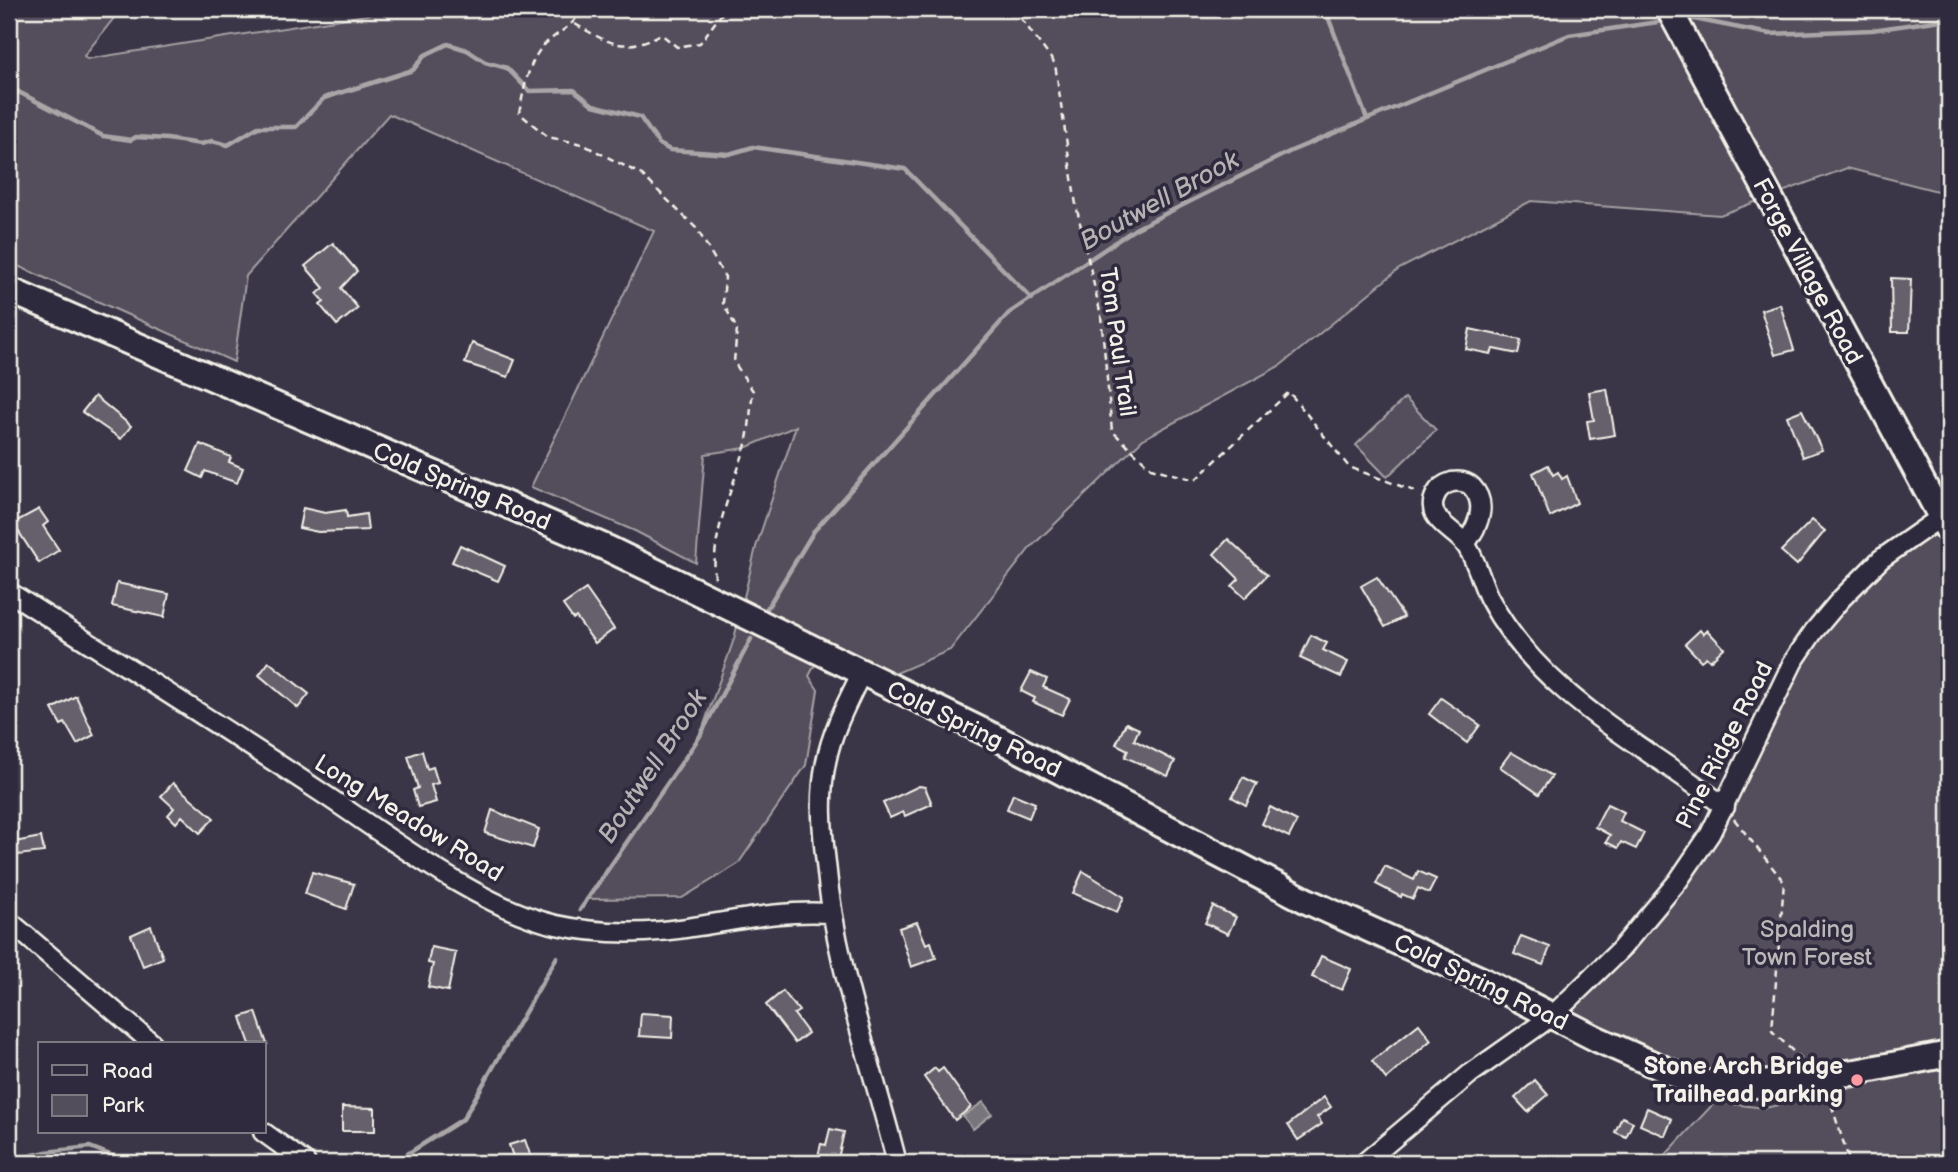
<svg xmlns="http://www.w3.org/2000/svg" width="1958" height="1172" viewBox="0 0 1958 1172" font-family="'Balsamiq Sans',sans-serif">
<rect width="100%" height="100%" fill="#3b3647"/>
<filter id="ink" filterUnits="userSpaceOnUse"><feTurbulence type="fractalNoise" baseFrequency=".0143" numOctaves="2"/><feDisplacementMap in="SourceGraphic" scale="14" xChannelSelector="R" yChannelSelector="G"/><feConvolveMatrix kernelMatrix="1 2 1 2 8 2 1 2 1" color-interpolation-filters="sRGB"/></filter>
<g filter="url(#ink)">
<g fill="#534e5c" stroke="#a4a0a2" stroke-width="2">
<polygon points="9,9 121,9 84,56 87,59 404,9 418,13 426,9 1648,9 1653,15 1672,9 1949,11 1949,194 1847,168 1720,215 1531,201 1399,269 1281,365 1143,439 1030,548 950,650 892,675 826,644 809,676 818,690 806,765 738,864 682,898 586,899 700,736 734,639 756,547 796,426 745,448 705,454 696,563 635,531 531,487 654,231 389,114 246,276 234,362 9,262"/>
<polygon points="1405,398 1436,430 1387,477 1356,445"/>
<polygon points="1941,517 1949,532 1949,1163 1658,1163 1715,1102 1765,1108 1869,1084 1747,1086 1684,1078 1552,1016 1710,834 1750,748 1841,599"/>
</g>
<polygon fill="#78747b" stroke="#aaa6a7" stroke-width="2" points="983,1102 992,1114 973,1129 963,1116"/>
<g fill="none" stroke-linecap="round" stroke-linejoin="round">
<g stroke="#aaa6a7" stroke-width="4.5">
<polyline points="1325,9 1367,119"/>
<polyline points="1684,17 1770,34 1872,30 1949,19"/>
<polyline points="9,87 103,136 131,140 136,137 167,139 201,144 212,141 228,145 258,127 296,127 324,98 413,70 425,55 448,44 467,50 485,62 507,68 529,91 574,90 593,105 640,117 659,144 670,150 729,154 753,147 905,169 1032,299"/>
<polyline points="766,610 814,531 1009,313 1135,229 1291,151 1569,35 1658,22"/>
<polyline points="580,910 700,736 751,639"/>
<polyline points="9,1161 46,1152 90,1147 131,1163"/>
<polyline points="393,1163 463,1119 557,957"/>
</g>
</g>
<g fill="#65616c" stroke="#f4f1e8" stroke-width="2">
<polygon points="333,243 357,271 341,288 358,308 337,325 320,305 324,302 317,294 324,288 305,266"/>
<polygon points="1891,278 1911,279 1909,332 1892,332"/>
<polygon points="1780,304 1794,350 1775,355 1761,310"/>
<polygon points="1470,329 1521,340 1518,354 1493,349 1491,354 1466,349"/>
<polygon points="472,343 515,360 508,377 465,363"/>
<polygon points="1607,389 1615,435 1590,439 1587,421 1594,420 1589,392"/>
<polygon points="95,396 131,426 121,439 82,412"/>
<polygon points="1802,410 1822,450 1803,457 1787,416"/>
<polygon points="200,444 231,457 229,462 243,468 237,483 205,471 202,478 188,471"/>
<polygon points="1548,465 1553,475 1558,472 1562,479 1567,476 1577,503 1550,517 1533,473"/>
<polygon points="303,508 325,513 346,510 347,517 366,514 368,530 318,532 299,528"/>
<polygon points="39,509 48,522 43,526 59,550 39,563 13,523"/>
<polygon points="1812,520 1825,531 1797,565 1781,551"/>
<polygon points="1228,539 1267,575 1245,598 1232,586 1239,579 1214,554"/>
<polygon points="460,545 505,566 498,581 452,562"/>
<polygon points="1377,577 1404,617 1385,627 1361,586"/>
<polygon points="117,583 169,594 164,617 112,606"/>
<polygon points="586,589 614,629 595,643 576,617 573,619 563,605"/>
<polygon points="1700,630 1703,634 1707,630 1724,648 1710,661 1706,657 1701,661 1685,644"/>
<polygon points="1311,635 1327,643 1323,650 1348,662 1341,677 1300,658"/>
<polygon points="269,662 309,694 298,708 259,675"/>
<polygon points="1031,672 1047,679 1043,687 1070,699 1062,715 1033,702 1035,698 1021,691"/>
<polygon points="76,696 94,735 77,744 65,723 61,725 52,709"/>
<polygon points="1441,698 1480,725 1467,743 1429,714"/>
<polygon points="1126,723 1139,729 1134,740 1175,761 1168,776 1125,757 1128,750 1116,744"/>
<polygon points="422,751 427,769 433,767 438,783 431,785 436,802 418,807 413,790 418,788 408,756"/>
<polygon points="1511,752 1552,776 1539,794 1500,767"/>
<polygon points="1243,777 1257,784 1246,805 1232,797"/>
<polygon points="173,783 214,818 200,833 182,816 176,823 168,815 174,808 161,796"/>
<polygon points="919,786 925,787 932,804 905,816 903,812 890,818 883,803"/>
<polygon points="1013,794 1035,803 1029,818 1007,809"/>
<polygon points="1607,804 1624,812 1620,821 1644,833 1636,849 1621,842 1618,848 1606,842 1610,835 1595,827"/>
<polygon points="1270,807 1297,821 1289,837 1262,824"/>
<polygon points="492,810 539,829 533,848 485,833"/>
<polygon points="41,837 44,852 9,856 9,843"/>
<polygon points="1385,866 1414,880 1418,871 1436,879 1429,893 1418,888 1413,899 1402,894 1401,897 1376,884"/>
<polygon points="1083,871 1124,897 1117,912 1073,893"/>
<polygon points="312,872 354,884 346,909 305,894"/>
<polygon points="1213,906 1236,917 1228,934 1205,923"/>
<polygon points="917,922 926,944 931,942 936,958 911,967 899,928"/>
<polygon points="151,926 163,958 143,966 131,935"/>
<polygon points="1521,936 1550,947 1543,965 1514,954"/>
<polygon points="431,947 456,952 448,991 428,987 433,964 428,963"/>
<polygon points="1321,956 1351,969 1342,990 1312,977"/>
<polygon points="783,991 799,1011 794,1014 808,1033 795,1043 766,1005"/>
<polygon points="256,1012 267,1044 250,1044 246,1033 241,1017"/>
<polygon points="641,1013 673,1015 672,1038 639,1036"/>
<polygon points="1419,1024 1431,1040 1386,1079 1372,1061"/>
<polygon points="935,1068 938,1072 943,1068 971,1107 955,1120 924,1077"/>
<polygon points="1535,1080 1548,1095 1528,1112 1515,1098"/>
<polygon points="1324,1097 1331,1107 1317,1117 1322,1124 1298,1140 1288,1125"/>
<polygon points="342,1107 375,1108 375,1131 342,1131"/>
<polygon points="1647,1108 1672,1119 1665,1136 1640,1125"/>
<polygon points="1622,1117 1633,1122 1626,1137 1615,1132"/>
<polygon points="830,1129 844,1132 837,1163 822,1163 823,1157 818,1156 821,1144 826,1145"/>
<polygon points="525,1140 533,1163 515,1163 509,1145"/>
</g>
<g fill="none" stroke-linecap="round" stroke-linejoin="round">
<defs>
<g id="street">
<path d="M1465 544C1477 528 1489 505 1472 487 1467 482 1459 481 1452 482 1445 484 1439 488 1436 494 1423 519 1454 529 1465 544 1476 558 1481 582 1489 598 1540 695 1642 743 1725 807"/>
<path d="M9 592C113 658 218 724 322 793 386 835 482 909 556 925 602 935 653 934 699 926 744 919 784 910 830 913"/>
<path d="M861 674C847 703 832 731 826 762 819 796 822 830 826 863 835 967 872 1062 897 1163"/>
<polyline points="9,921 153,1044"/>
<polyline points="263,1132 306,1163"/>
<polyline points="1364,1163 1470,1074 1552,1016 1620,950 1678,881 1710,834 1793,662 1814,631 1841,599 1881,559 1941,517"/>
</g>
<g id="secondary">
<polyline points="1669,9 1949,532"/>
<polyline points="9,290 609,549 999,739 1307,901 1486,982 1597,1039 1684,1078 1704,1083 1747,1086 1856,1072 1949,1054"/>
</g>
</defs>
<use href="#street" stroke="#f4f1e8" stroke-width="23"/>
<use href="#secondary" stroke="#f4f1e8" stroke-width="30"/>
<g stroke="#f4f1e8" stroke-width="2.5" stroke-dasharray="7 5" stroke-linecap="butt">
<path d="M583 9C571 29 558 31 543 46 527 64 524 91 519 113L548 137 582 144 642 175 697 229 725 277 723 303 737 329 734 362 753 391C750 411 750 432 744 451 731 492 711 536 715 579"/>
<polyline points="1014,9 1055,64 1076,205 1101,316 1112,431 1151,468 1195,480 1289,392 1349,467 1414,491"/>
<path d="M575 24C608 43 625 54 661 34L677 47 700 43 725 9"/>
<polyline points="1734,819 1784,882 1772,1031 1801,1059"/>
<polyline points="1828,1094 1849,1160 1856,1163"/>
</g>
<use href="#street" stroke="#2f2a3d" stroke-width="18"/>
<use href="#secondary" stroke="#2f2a3d" stroke-width="24"/>
</g>
</g>
<circle fill="#ff9aa2" stroke="#2f2a3d" stroke-width="2.5" cx="1857" cy="1080" r="7"/>
<g text-anchor="middle" stroke-width="7" stroke-linejoin="round" paint-order="stroke">
<g font-size="24" fill="#f4f1e8" stroke="#2f2a3d">
<text transform="translate(1808 271) rotate(62)" y="8">Forge Village Road</text>
<text transform="translate(1118 342) rotate(82)" y="8">Tom Paul Trail</text>
<text transform="translate(462 486) rotate(23)" y="8">Cold Spring Road</text>
<text transform="translate(974 729) rotate(26)" y="8">Cold Spring Road</text>
<text transform="translate(1724 745) rotate(-63)" y="8">Pine Ridge Road</text>
<text transform="translate(409 818) rotate(32)" y="8">Long Meadow Road</text>
<text transform="translate(1481 982) rotate(26)" y="8">Cold Spring Road</text>
</g>
<g font-size="24" fill="#bcb8b7" stroke="#2f2a3d">
<text x="1807" y="937">Spalding<tspan x="1807" dy="28">Town Forest</tspan></text>
</g>
<g font-size="24" font-weight="bold" fill="#f4f1e8" stroke="#2f2a3d" text-anchor="end">
<text x="1843" y="1074">Stone Arch Bridge<tspan x="1843" dy="28">Trailhead parking</tspan></text>
</g>
<g font-size="26" font-style="italic" fill="#b6b2b2" stroke="#2f2a3d">
<text transform="translate(1159 200) rotate(-29)" y="9">Boutwell Brook</text>
<text transform="translate(652 766) rotate(-57)" y="9">Boutwell Brook</text>
</g>
</g>
<rect width="1958" height="1172" fill="none" stroke="#2f2a3d" stroke-width="35"/>
<rect x="18" y="18" width="1923" height="1137" fill="none" stroke="#f4f1e8" stroke-width="2.5" filter="url(#ink)"/>
<rect x="38" y="1042" width="228" height="91" fill="#2f2a3d" stroke="#7e7a81" stroke-width="2"/>
<rect x="52" y="1065" width="35" height="10" fill="#2f2a3d" stroke="#7e7a81" stroke-width="2"/>
<text x="102" y="1078" font-size="21" fill="#f4f1e8">Road</text>
<rect x="52" y="1095" width="35" height="21" fill="#534e5c" stroke="#7e7a81" stroke-width="2"/>
<text x="102" y="1112" font-size="21" fill="#f4f1e8">Park</text>
</svg>
